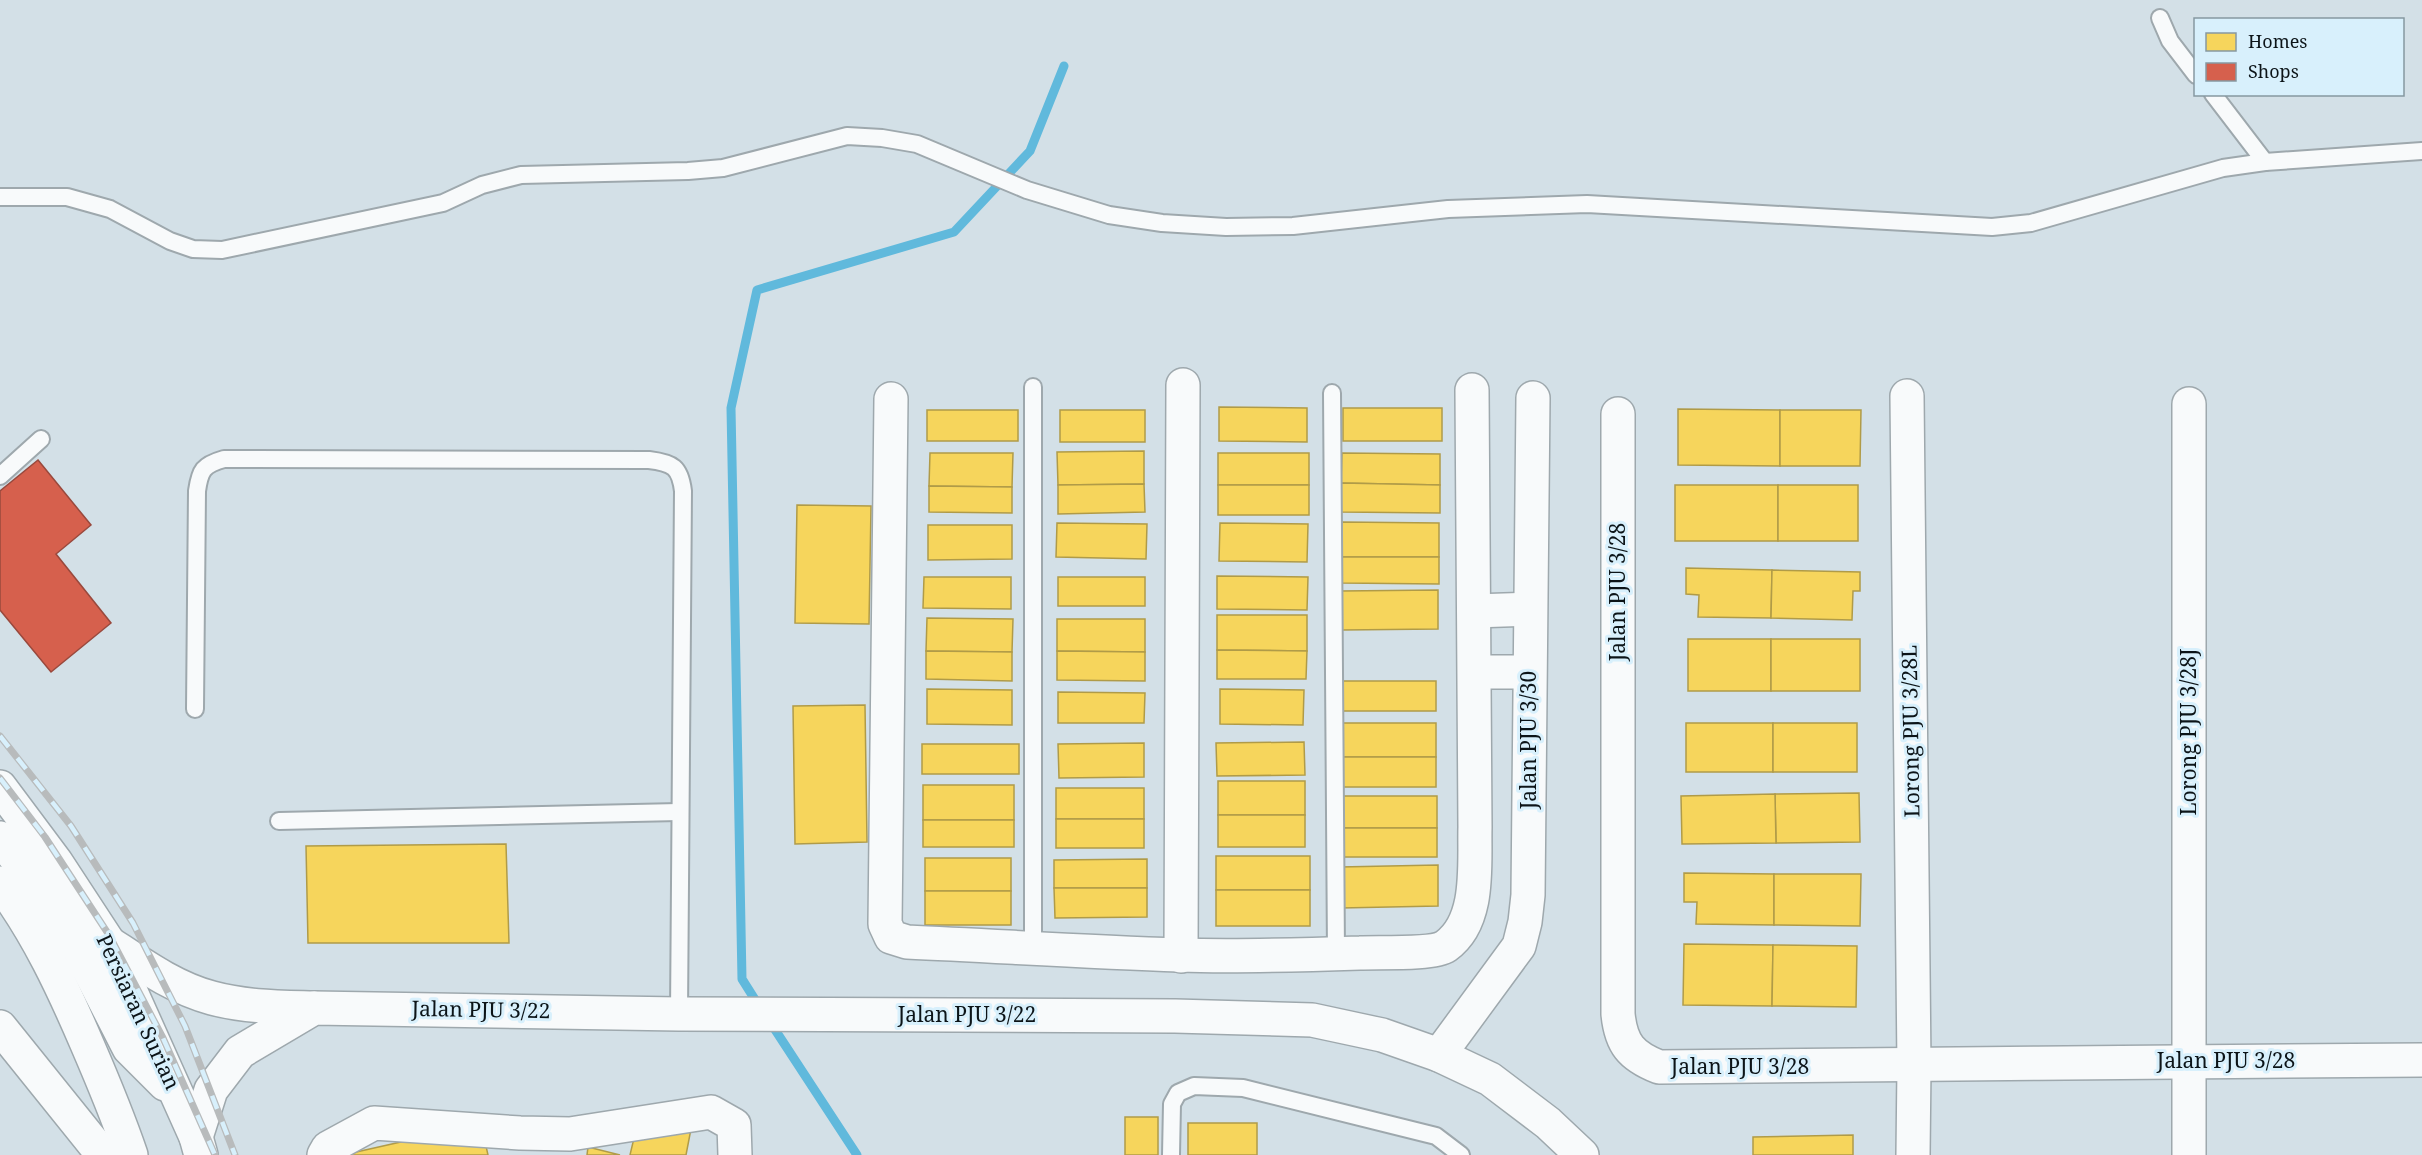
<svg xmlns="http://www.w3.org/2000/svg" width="2422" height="1155" viewBox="0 0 2422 1155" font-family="'Noto Serif',serif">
<rect width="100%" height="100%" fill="#d3e0e7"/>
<g fill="#f6d55c" stroke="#b09b48" stroke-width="1.5">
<polygon points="1219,407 1307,408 1307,442 1219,441"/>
<rect x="1343" y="408" width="99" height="33"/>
<polygon points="1678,409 1780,410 1780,466 1678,465"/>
<rect x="927" y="410" width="91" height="31"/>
<rect x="1060" y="410" width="85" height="32"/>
<polygon points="1780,410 1861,410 1860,466 1780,466"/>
<polygon points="1144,451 1144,484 1058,485 1057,452"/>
<polygon points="930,453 1013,453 1012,487 929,486"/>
<rect x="1218" y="453" width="91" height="32"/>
<polygon points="1342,453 1440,454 1440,485 1341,483"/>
<polygon points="1341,483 1440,485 1440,513 1341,512"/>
<polygon points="1144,484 1145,512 1058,514 1058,485"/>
<rect x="1218" y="485" width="91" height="30"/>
<rect x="1675" y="485" width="103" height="56"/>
<rect x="1778" y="485" width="80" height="56"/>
<polygon points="929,486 1012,487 1012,513 929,512"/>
<polygon points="797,505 871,506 869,624 795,623"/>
<polygon points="1342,522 1439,523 1439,557 1342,557"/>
<polygon points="1057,523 1147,524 1146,559 1056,557"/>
<polygon points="1220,523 1308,524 1307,562 1219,561"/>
<polygon points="928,525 1012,525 1012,559 928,560"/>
<polygon points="1342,557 1439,557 1439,584 1342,583"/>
<polygon points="1686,568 1772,570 1771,618 1698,617 1699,595 1686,594"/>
<polygon points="1772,570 1860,572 1860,591 1853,591 1852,620 1771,618"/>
<polygon points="1217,576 1308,577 1307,610 1217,609"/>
<polygon points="924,577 1011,577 1011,609 923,608"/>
<rect x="1058" y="577" width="87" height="29"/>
<polygon points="1438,590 1438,629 1342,630 1341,591"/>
<polygon points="1217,615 1307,615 1307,651 1217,650"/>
<polygon points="927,618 1013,619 1012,652 926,651"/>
<polygon points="1057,619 1145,619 1145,652 1057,651"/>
<rect x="1688" y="639" width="83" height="52"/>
<rect x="1771" y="639" width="89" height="52"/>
<polygon points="1217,650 1307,651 1306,679 1217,679"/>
<polygon points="926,651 1012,652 1012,681 926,679"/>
<polygon points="1057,651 1145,652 1145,681 1057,680"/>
<rect x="1340" y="681" width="96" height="30"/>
<polygon points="927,689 1012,690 1012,725 927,724"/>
<polygon points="1220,689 1304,690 1303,725 1220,724"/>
<polygon points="1058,692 1145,693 1144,723 1058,723"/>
<polygon points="865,705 867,842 795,844 793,706"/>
<rect x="1339" y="723" width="97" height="34"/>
<rect x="1686" y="723" width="87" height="49"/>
<rect x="1773" y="723" width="84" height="49"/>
<polygon points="1304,742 1305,775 1217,776 1216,743"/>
<polygon points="1144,743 1144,777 1059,778 1058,744"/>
<rect x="922" y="744" width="97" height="30"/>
<rect x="1339" y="757" width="97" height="30"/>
<rect x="1218" y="781" width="87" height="34"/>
<rect x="923" y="785" width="91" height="35"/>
<rect x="1056" y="788" width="88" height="31"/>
<polygon points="1859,793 1860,842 1776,843 1775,794"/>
<polygon points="1775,794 1776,843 1682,844 1681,796"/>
<rect x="1340" y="796" width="97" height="32"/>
<rect x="1218" y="815" width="87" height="32"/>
<rect x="1056" y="819" width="88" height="29"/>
<rect x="923" y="820" width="91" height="27"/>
<rect x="1340" y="828" width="97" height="29"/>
<polygon points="506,844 509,943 308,943 306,846"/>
<rect x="1216" y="856" width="94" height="34"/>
<rect x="925" y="858" width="86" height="33"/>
<polygon points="1147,859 1147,888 1054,888 1054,860"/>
<polygon points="1438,865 1438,906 1341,908 1340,867"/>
<polygon points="1684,873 1774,874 1774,925 1696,924 1697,902 1684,902"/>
<polygon points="1774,874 1861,874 1860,926 1774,925"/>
<polygon points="1054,888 1147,888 1147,917 1055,918"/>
<rect x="1216" y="890" width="94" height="36"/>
<rect x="925" y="891" width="86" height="34"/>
<polygon points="1684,944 1773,945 1772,1006 1683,1005"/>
<polygon points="1773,945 1857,946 1856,1007 1772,1006"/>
<rect x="1125" y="1117" width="33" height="38"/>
<polygon points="638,1121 691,1129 686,1155 630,1155"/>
<rect x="1188" y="1123" width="69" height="32"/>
<polygon points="481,1124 488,1155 343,1155"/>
<polygon points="1853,1135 1853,1155 1753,1155 1753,1137"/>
<polygon points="588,1147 620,1155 587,1155"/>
</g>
<polygon fill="#d6604d" stroke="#99493d" stroke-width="1.5" points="38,460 91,525 56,554 111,623 51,672 0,610 0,491"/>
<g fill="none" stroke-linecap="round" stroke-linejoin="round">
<g stroke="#60b9dc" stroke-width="9">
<polyline points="759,1006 742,979 731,408 757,290 954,232 1030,151 1064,66"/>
<polyline points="770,1022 857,1155"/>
</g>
<defs>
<g id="lane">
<polyline points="2160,18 2170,41 2196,75"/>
<polyline points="2213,94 2265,162"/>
<polyline points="0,197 67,197 110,209 170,241 193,249 222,250 443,203 482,185 521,175 688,171 723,168 847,136 882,138 917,144 1027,190 1109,215 1162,223 1226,227 1293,226 1448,209 1587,204 1992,227 2031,223 2223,168 2265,162 2422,151"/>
<polyline points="1033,387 1033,948"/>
<polyline points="1332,393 1336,953"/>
<polyline points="0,476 41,439"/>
<path d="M195 709 197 491C200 470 203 465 224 459L649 460C673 463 680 467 683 491L679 1014"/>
<polyline points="279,821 679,812"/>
<polyline points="1171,1155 1172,1104 1178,1093 1194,1086 1243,1088 1436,1136 1461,1155"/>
</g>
<g id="street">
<polyline points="1907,396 1914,1066 1913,1155"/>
<path d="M891 399 885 924 891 937 907 942C997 946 1088 952 1179 955 1239 957 1300 955 1360 953 1378 952 1433 955 1446 946 1481 921 1474 864 1475 827L1472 390"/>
<polyline points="2189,404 2189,1155"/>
<path d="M1618 414V1014C1621 1044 1631 1056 1659 1067 1913 1066 2168 1060 2422 1060"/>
<polyline points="1474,611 1530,609"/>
<polyline points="1475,672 1529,672"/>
<polyline points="1181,956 1183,385"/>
<polyline points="0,1027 103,1155"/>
<polyline points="1439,1055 1519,946 1525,922 1528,895 1533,398"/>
<polyline points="324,1155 328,1148 374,1123 520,1133 570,1134 711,1112 734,1125 735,1155"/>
</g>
<polyline id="secondary" points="196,1137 211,1090 240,1052 314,1008 679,1014 1175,1016 1312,1020 1382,1035 1439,1055 1490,1079 1548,1123 1582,1155"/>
<g id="primary">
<polyline points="0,787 56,862 109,943 196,1137 201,1155"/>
<polyline points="0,838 35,882 86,964 129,1048 165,1084"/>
<path d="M0 883C37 932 63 988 87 1044 103 1081 118 1117 131 1155"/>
<path d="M109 943C141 964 174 988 212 998 245 1007 280 1007 314 1008"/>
</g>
</defs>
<use href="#lane" stroke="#9ea8ad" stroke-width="20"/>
<use href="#street" stroke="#9ea8ad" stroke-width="36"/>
<use href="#secondary" stroke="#9ea8ad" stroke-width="36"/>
<use href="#primary" stroke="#9ea8ad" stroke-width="36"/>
<use href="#lane" stroke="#f8fafb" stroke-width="16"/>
<use href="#street" stroke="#f8fafb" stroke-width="33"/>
<use href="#secondary" stroke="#f8fafb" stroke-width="33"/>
<use href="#primary" stroke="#f8fafb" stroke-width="33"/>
<defs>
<g id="rail">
<polyline points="0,736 71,826 133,923 185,1026 235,1155"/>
<polyline points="0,778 45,837 109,935 163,1038 215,1155"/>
</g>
</defs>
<use href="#rail" stroke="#b8bbbc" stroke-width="7"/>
<use href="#rail" stroke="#d8f0fc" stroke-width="4.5" stroke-dasharray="14" stroke-linecap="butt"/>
</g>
<g text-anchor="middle" stroke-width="6" stroke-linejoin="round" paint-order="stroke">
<g font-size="21" fill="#0c1418" stroke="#d8f0fc">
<text transform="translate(1618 592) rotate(-90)" y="7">Jalan PJU 3/28</text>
<text transform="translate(1911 731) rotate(-91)" y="7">Lorong PJU 3/28L</text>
<text transform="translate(2189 732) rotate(-90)" y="7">Lorong PJU 3/28J</text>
<text transform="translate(1529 740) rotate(-90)" y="7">Jalan PJU 3/30</text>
<text transform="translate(481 1010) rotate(1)" y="7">Jalan PJU 3/22</text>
<text transform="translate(138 1012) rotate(65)" y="7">Persiaran Surian</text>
<text x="967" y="1022">Jalan PJU 3/22</text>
<text x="2226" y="1068">Jalan PJU 3/28</text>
<text x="1740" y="1074">Jalan PJU 3/28</text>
</g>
</g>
<rect x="2194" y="18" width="210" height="78" fill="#d8f0fc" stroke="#8698a1" stroke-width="1.5"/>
<rect x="2206" y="33" width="30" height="18" fill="#f6d55c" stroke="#8698a1" stroke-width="1.5"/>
<text x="2248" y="48" font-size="18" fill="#0c1418">Homes</text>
<rect x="2206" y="63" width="30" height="18" fill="#d6604d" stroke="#8698a1" stroke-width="1.5"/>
<text x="2248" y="78" font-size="18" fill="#0c1418">Shops</text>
</svg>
